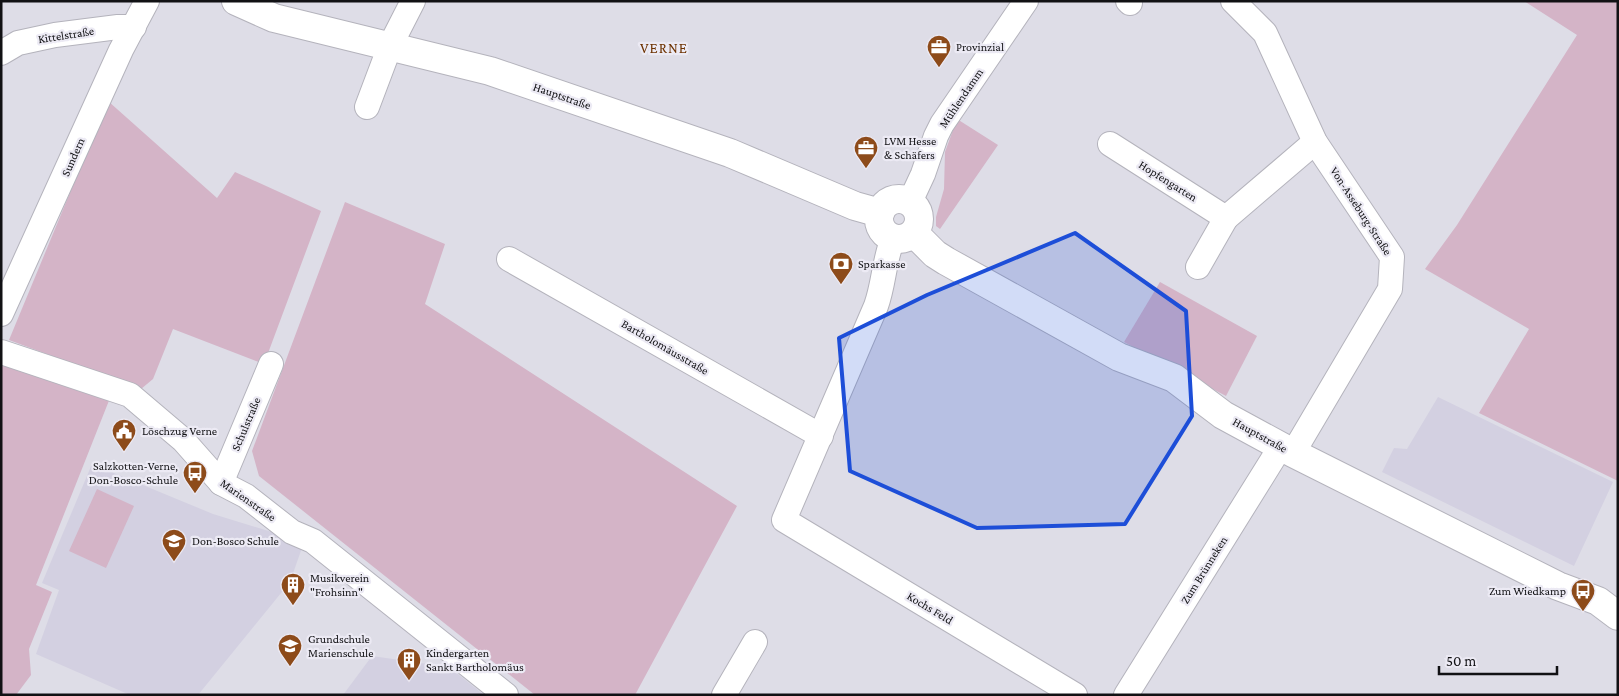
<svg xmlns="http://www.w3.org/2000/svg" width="1619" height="696" viewBox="0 0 1619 696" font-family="'Crimson Pro',serif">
<rect width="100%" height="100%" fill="#dedde7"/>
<g fill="#d3d0e1">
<polygon points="1438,397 1613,482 1574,566 1382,472 1394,448 1407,449"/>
<polygon points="92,464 213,514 304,542 290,582 198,695 130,695 36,654 59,590 42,583"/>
<polygon points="372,656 449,667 484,695 343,695"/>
</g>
<g fill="#d4b4c7">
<polygon points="1524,1 1618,1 1618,481 1479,413 1529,329 1425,269 1457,225 1577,35"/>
<polygon points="108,101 217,198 235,172 321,211 264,364 173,329 153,379 141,389 9,340"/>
<polygon points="957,119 998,145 940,229 936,226 936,217 944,189 945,152"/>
<polygon points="345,202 445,244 425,304 737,506 635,695 535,695 259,476 252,451"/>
<polygon points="1160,282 1257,336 1226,396 1124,342"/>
<polygon points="4,359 110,398 36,585 52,592 29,649 31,675 16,695 1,695 1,366"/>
<polygon points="97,489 134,506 106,568 69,551"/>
</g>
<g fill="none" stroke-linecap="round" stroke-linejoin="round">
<defs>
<g id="minor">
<polyline points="1128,1 1130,3"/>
<polyline points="1233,1 1265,33 1315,142 1392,257 1390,289 1293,453"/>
<polyline points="1,53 18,43 55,35 118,27 134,27"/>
<polyline points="367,107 390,46 413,1"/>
<polyline points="1110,144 1226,218 1315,142"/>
<polyline points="910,202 923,174 936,136 942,124 1026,1"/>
<path d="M893 238C884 260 884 284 876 306L784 520 1075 695"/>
<polyline points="509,259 821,436"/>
<polyline points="1198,267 1226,218"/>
<polyline points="1,314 121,50 147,1"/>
<polyline points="1,352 130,395 183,440 221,483 246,496 292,532 313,541 506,695"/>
<polyline points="221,483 271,364"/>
<polyline points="724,695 755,642"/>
<polyline points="1126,695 1281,446"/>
</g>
<g id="major">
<polyline points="236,1 274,18 490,71 730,153 855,206 880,213"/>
<circle cx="899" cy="219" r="20"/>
<polyline points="914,233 935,254 946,261 1119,357 1174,378 1223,415 1293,453 1558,586 1598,601 1618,616"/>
</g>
</defs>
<use href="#minor" stroke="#b4b3bc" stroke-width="26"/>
<use href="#major" stroke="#b4b3bc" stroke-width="30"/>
<use href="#minor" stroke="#fff" stroke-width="24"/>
<use href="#major" stroke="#fff" stroke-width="28"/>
</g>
<path fill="#1d4ed8" fill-opacity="0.2" stroke="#1d4ed8" stroke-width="4" stroke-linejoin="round" d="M1075 233 1186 311 1192 416 1125 524 977 528 850 471 839 338 927 295Z"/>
<defs>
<symbol id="office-pin" viewBox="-11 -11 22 30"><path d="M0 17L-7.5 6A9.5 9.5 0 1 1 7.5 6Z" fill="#8d4b1a" stroke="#eceaf4"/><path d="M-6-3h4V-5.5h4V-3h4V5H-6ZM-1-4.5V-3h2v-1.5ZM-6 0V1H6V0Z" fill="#fff"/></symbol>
<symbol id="bank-pin" viewBox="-11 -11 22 30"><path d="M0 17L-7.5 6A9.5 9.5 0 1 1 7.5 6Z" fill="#8d4b1a" stroke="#eceaf4"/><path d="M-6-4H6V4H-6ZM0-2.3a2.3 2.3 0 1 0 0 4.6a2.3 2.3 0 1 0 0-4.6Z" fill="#fff"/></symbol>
<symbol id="civic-pin" viewBox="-11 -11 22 30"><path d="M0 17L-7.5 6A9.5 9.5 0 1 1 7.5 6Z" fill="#8d4b1a" stroke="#eceaf4"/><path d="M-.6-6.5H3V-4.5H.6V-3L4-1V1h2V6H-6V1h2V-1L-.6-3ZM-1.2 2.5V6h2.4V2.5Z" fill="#fff"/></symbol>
<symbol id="bus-pin" viewBox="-11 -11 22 30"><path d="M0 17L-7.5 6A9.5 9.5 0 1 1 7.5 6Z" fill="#8d4b1a" stroke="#eceaf4"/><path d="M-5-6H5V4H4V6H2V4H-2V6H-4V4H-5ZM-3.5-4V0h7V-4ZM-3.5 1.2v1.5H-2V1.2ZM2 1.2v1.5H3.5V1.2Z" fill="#fff"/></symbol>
<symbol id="school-pin" viewBox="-11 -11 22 30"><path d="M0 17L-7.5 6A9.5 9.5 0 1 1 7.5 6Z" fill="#8d4b1a" stroke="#eceaf4"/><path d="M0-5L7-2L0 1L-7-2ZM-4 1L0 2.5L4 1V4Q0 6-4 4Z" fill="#fff"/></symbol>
<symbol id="building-pin" viewBox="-11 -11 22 30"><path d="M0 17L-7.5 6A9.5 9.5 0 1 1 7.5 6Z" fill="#8d4b1a" stroke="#eceaf4"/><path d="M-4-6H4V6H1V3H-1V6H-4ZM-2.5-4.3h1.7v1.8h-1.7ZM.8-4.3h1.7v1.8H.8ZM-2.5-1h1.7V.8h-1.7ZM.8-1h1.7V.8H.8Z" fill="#fff"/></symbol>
</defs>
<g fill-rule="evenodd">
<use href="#office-pin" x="925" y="33" width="28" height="38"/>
<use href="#office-pin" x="852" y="134" width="28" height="38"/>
<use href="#bank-pin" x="827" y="250" width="28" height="38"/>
<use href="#civic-pin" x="110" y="417" width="28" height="38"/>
<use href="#bus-pin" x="181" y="459" width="28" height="38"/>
<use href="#school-pin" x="160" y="527" width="28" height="38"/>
<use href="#building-pin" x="279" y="571" width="28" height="38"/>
<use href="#bus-pin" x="1569" y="577" width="28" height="38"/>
<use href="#school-pin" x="276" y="632" width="28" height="38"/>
<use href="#building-pin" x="395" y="646" width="28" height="38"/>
</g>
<g text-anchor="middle" stroke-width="4.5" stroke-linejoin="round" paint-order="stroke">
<g font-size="12" fill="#111114" stroke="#eceaf4">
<text transform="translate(66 35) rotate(-9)" y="4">Kittelstraße</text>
<text transform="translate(562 96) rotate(19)" y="4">Hauptstraße</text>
<text transform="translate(961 98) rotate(-56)" y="4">Mühlendamm</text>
<text transform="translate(73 157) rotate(-66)" y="4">Sundern</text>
<text transform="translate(1168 181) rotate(32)" y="4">Hopfengarten</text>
<text transform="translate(1361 211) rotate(57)" y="4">Von-Asseburg-Straße</text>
<text transform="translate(665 347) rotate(30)" y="4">Bartholomäusstraße</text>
<text transform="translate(246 424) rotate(-67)" y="4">Schulstraße</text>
<text transform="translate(1260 435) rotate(29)" y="4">Hauptstraße</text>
<text transform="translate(248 500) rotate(35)" y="4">Marienstraße</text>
<text transform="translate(1204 570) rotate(-58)" y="4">Zum Brünneken</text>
<text transform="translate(930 608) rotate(31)" y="4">Kochs Feld</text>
</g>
<g font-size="12" fill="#111114" stroke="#eceaf4" text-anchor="start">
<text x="956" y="51">Provinzial</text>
<text x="884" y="145">LVM Hesse<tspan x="884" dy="14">&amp; Schäfers</tspan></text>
<text x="858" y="268">Sparkasse</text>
<text x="142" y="435">Löschzug Verne</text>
<text x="178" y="470" text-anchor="end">Salzkotten-Verne,<tspan x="178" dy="14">Don-Bosco-Schule</tspan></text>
<text x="192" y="545">Don-Bosco Schule</text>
<text x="310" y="582">Musikverein<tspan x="310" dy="14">"Frohsinn"</tspan></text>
<text x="1566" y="595" text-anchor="end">Zum Wiedkamp</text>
<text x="308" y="643">Grundschule<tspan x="308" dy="14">Marienschule</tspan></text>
<text x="426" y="657">Kindergarten<tspan x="426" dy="14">Sankt Bartholomäus</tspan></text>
</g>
<g font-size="15" letter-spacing="1" fill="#6d3200" stroke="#eceaf4">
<text x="664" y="53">VERNE</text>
</g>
</g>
<rect width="1619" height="696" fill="none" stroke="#111114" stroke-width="5"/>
<path d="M1439 666v8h118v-8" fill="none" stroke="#111114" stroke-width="2.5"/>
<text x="1446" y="666" font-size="15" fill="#111114" stroke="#eceaf4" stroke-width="4" paint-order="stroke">50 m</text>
</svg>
